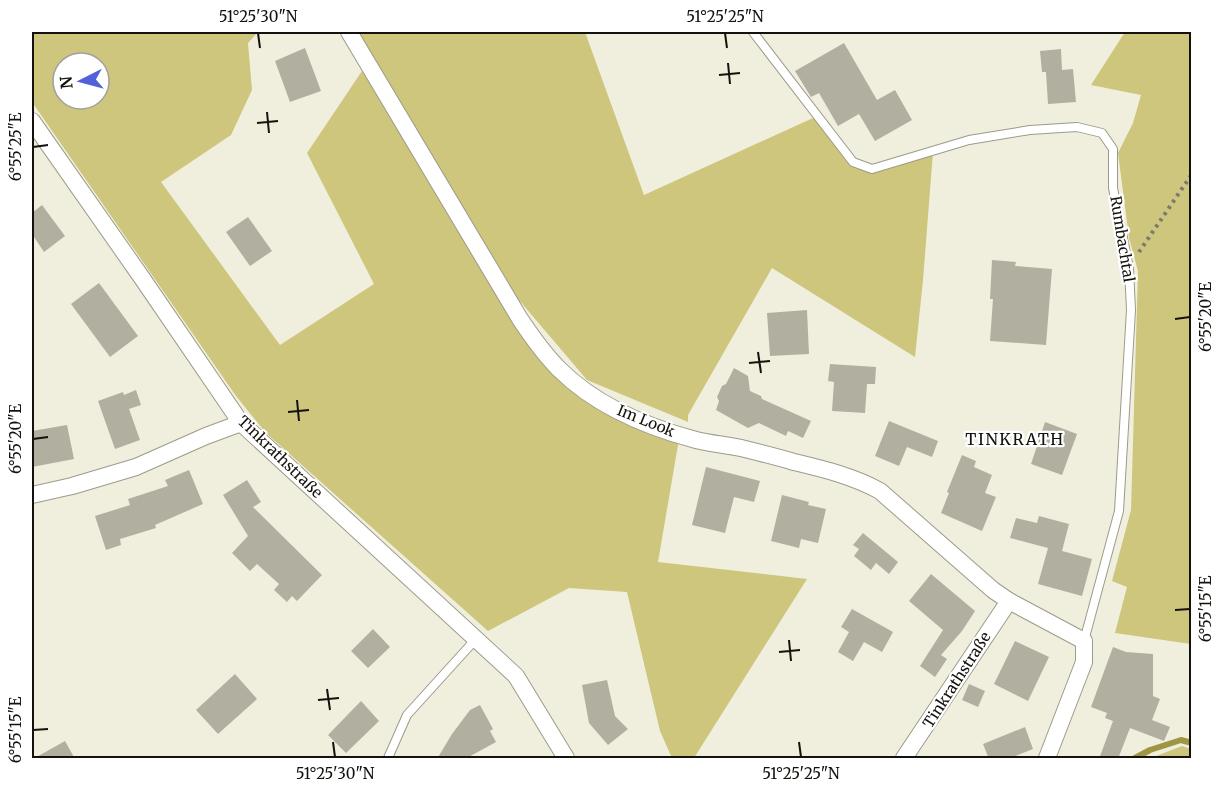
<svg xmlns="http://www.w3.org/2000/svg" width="1223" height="790" viewBox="0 0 1223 790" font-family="Merriweather,serif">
<rect width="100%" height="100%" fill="#f0efde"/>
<g fill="#cdc67c" fill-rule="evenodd">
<path d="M32 32H258L248 43 252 90 231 135 161 182 280 345 374 284 307 153 362 71 485 268 558 376 589 404 679 439 658 562 807 579 694 758H672L660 731 627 592 569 588 488 631 266 433 236 396 32 102ZM63 63H99V99H63Z"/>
<polygon points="351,32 585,32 644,195 813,118 855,168 872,172 933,152 923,280 915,357 772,268 688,415 688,422 587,380 513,293"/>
<polygon points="1125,32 1191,32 1191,644 1115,633 1127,587 1112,581 1131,510 1138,271 1129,238 1118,153 1133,123 1141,95 1091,85"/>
<polygon points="1182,746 1191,749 1191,758 1151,758"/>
</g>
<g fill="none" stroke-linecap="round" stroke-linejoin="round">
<polyline stroke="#9e9643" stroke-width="6" points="1135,758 1150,750 1181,740 1192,743"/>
</g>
<g fill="#b1b0a0">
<polygon points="844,43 877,100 895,90 912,120 875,141 859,114 838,126 819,93 811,97 795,71"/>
<polygon points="305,48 321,91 290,102 275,61"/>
<polygon points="1061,49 1062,70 1073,69 1076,102 1048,104 1046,72 1042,72 1040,51"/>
<polygon points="42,205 65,236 44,252 32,234 32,213"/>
<polygon points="248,217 272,251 250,266 226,232"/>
<polygon points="992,260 1016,262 1015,266 1052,269 1046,345 990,341 993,299 990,299"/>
<polygon points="99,283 138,336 110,357 71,304"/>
<polygon points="807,310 809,354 770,356 767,313"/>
<polygon points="830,364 876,367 875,384 867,384 865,413 832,411 834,382 828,381"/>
<polygon points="734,368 748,376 750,391 761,396 762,399 811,421 803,438 788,431 786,436 759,423 748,428 716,410 719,401 717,397 722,386 726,384"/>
<polygon points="136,390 141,405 129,409 140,440 115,449 98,401 123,392 124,395"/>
<polygon points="889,421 938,441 932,457 907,447 899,466 875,456"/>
<polygon points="1045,422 1077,434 1062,475 1031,464"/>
<polygon points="67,425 74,459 32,467 32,431"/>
<polygon points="962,455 976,461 974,467 992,475 985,493 996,497 982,531 941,513 949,493 947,492"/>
<polygon points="706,467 760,481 754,502 734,497 725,533 692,525"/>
<polygon points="189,470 203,504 155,525 156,528 120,539 121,545 106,550 95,516 130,505 128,499 168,486 165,480"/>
<polygon points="247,480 261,502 253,507 322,575 297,601 292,596 287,602 274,590 279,584 257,564 250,571 232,553 248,536 223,495"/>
<polygon points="782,495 809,502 808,505 826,509 818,543 801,539 799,548 771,541"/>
<polygon points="1039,516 1069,524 1062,551 1092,559 1082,596 1038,584 1048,548 1010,538 1016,518 1037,523"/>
<polygon points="863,533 898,562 889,574 876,563 871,570 854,556 859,549 853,545"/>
<polygon points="931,574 975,611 962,631 941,655 947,659 935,677 920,666 943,630 909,601"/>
<polygon points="852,609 893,632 882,652 864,642 853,661 838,652 849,632 841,627"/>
<polygon points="373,629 390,647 368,668 351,651"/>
<polygon points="1015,641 1049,657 1028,701 994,684"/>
<polygon points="1113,647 1126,652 1153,654 1153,696 1160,699 1152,720 1170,727 1164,741 1130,728 1118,759 1099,759 1113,721 1105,718 1107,713 1091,707"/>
<polygon points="235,674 257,699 218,734 196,710"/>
<polygon points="607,680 615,716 628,729 608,745 589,723 582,685"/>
<polygon points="969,684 985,691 978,707 962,700"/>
<polygon points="361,701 379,721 346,753 328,735"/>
<polygon points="480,705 493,729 490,731 496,742 465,759 437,759 452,734 470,710"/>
<polygon points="1025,727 1033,749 1008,759 989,759 983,744"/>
<polygon points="65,741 75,759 33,759"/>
</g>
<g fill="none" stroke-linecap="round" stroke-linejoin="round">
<defs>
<g id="service">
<polyline points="753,32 853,162 872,169 969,140 1030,130 1077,127 1102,133 1113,149 1113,188 1129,268 1131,310 1119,511 1084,641"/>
<polyline points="388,758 407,715 475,640"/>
</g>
<g id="minor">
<path d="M349 32 520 319C532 337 544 354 559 369 596 406 647 427 696 440 712 444 729 445 745 449 761 453 777 457 794 462 823 469 853 476 880 491L993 590 1009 601 1084 641V662L1047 758"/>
<polyline points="32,121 142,278 241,423 516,676 566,758"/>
<polyline points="32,495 72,486 136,467 206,436 241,423"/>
<polyline points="904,758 1009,601"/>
</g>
</defs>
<use href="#service" stroke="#9c9b8b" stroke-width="10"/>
<use href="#minor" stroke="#9c9b8b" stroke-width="18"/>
<polyline stroke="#7b7a6f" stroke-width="4" stroke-dasharray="3 4.5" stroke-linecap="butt" points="1139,252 1192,174"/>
<use href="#service" stroke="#fff" stroke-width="8"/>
<use href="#minor" stroke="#fff" stroke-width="16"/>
</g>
<path fill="none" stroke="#13120d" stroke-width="2" d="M258 33 260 48M725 33 727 48M728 63 730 84M719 75 740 73M267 112 269 133M257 123 278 121M33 147 48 145M1175 319 1190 317M758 352 761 373M749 363 770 361M297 400 299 421M288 412 309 410M33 439 48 437M1175 610 1190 609M789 640 791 661M779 652 800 650M327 689 330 710M318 700 339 698M33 730 48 729M333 742 335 757M799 742 801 757"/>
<g text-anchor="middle" stroke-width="4.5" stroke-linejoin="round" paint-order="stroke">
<g font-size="15" fill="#13120d" stroke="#fff">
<text transform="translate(1122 239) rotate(81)" y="5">Rumbachtal</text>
<text transform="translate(646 421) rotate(22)" y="5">Im Look</text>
<text transform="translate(280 457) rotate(44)" y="5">Tinkrathstraße</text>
<text transform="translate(957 680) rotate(-57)" y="5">Tinkrathstraße</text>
</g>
<g font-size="16" letter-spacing="1.5" fill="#13120d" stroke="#fff">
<text x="1015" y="445">TINKRATH</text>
</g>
</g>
<rect width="1223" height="790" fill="none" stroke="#ffffff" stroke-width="66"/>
<g transform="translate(81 81) rotate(264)"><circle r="28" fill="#ffffff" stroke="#a1a09e" stroke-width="1.5"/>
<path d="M0-4.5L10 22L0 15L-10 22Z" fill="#5162d8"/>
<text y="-9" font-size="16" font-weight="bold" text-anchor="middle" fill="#13120d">N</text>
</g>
<rect x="33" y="33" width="1157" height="724" fill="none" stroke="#13120d" stroke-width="2"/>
<g font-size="15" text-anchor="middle" fill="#13120d">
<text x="258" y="22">51°25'30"N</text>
<text x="725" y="22">51°25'25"N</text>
<text transform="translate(16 147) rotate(-90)" y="5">6°55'25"E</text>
<text transform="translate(1206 317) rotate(-90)" y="5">6°55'20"E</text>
<text transform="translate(16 439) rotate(-90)" y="5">6°55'20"E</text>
<text transform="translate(1206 609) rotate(-90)" y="5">6°55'15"E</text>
<text transform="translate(16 730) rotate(-90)" y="5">6°55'15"E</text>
<text x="335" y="779">51°25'30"N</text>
<text x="801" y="779">51°25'25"N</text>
</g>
</svg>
